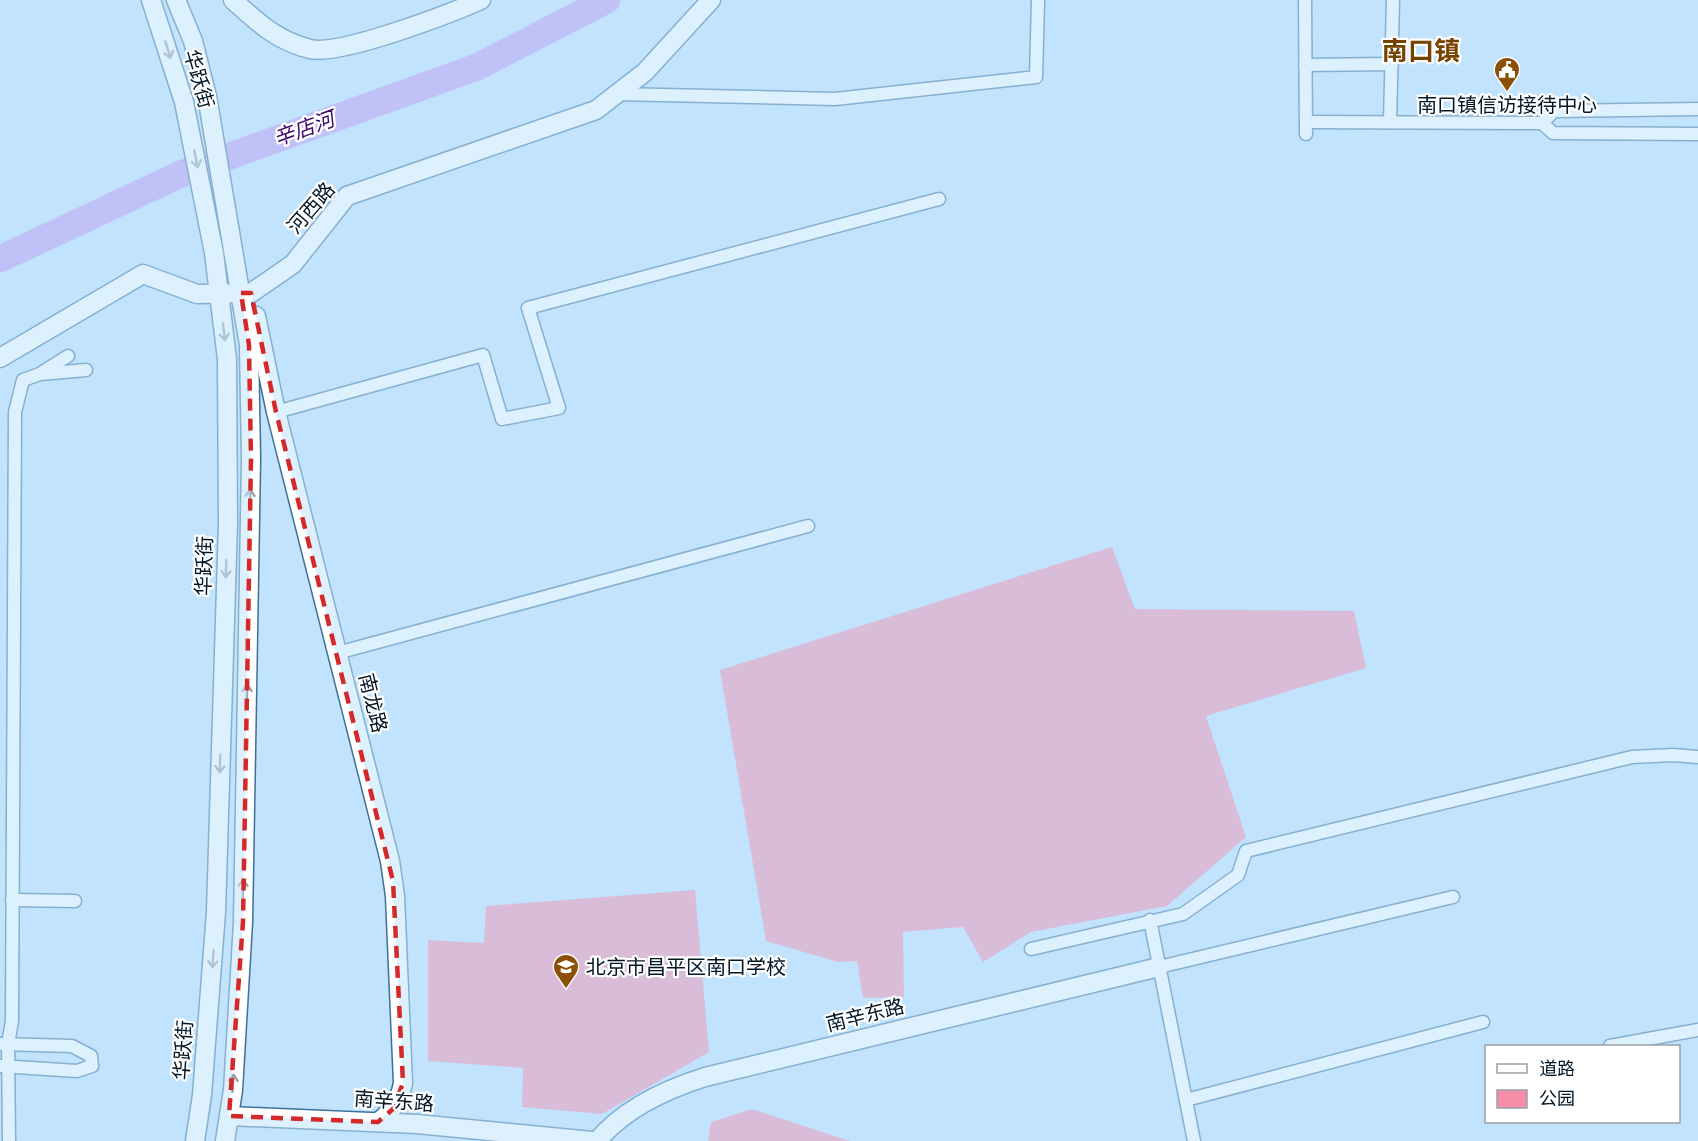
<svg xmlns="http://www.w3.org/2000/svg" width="1698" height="1141" viewBox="0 0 1698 1141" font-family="'Fira Sans','Noto Sans SC',sans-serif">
<rect width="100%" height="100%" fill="#c1e3fe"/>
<g fill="#f68eaa">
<polygon points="1112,547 1135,609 1354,611 1366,668 1206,716 1246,837 1167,906 1031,932 983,962 963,927 903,932 904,997 863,998 857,961 838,962 766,941 720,670"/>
<polygon points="695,890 709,1052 602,1114 522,1107 523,1068 428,1061 428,940 484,943 486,906"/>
<polygon points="752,1109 850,1141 708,1141 711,1122"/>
</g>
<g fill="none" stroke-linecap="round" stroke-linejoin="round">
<polyline stroke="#be98f0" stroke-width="27" points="0,259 183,173 477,67 607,0"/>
<defs>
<g id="street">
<polyline points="1305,0 1306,134"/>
<polyline points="1305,65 1392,64"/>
<polyline points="617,94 835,99 1036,77 1038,0"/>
<polyline points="1306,122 1542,123 1553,133 1698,134"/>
<polyline points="1390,122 1393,0"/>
<polyline points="1542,123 1554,111 1698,109"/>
<polyline points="41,373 68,356"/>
<polyline points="276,412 483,355 502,419 559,408 528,308 939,199"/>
<polyline points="337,653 808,526"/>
<polyline points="12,900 75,901"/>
<polyline points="1150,920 1194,1141"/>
<polyline points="1031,949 1183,914 1238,875 1246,851 1632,757 1673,755 1698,757"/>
<polyline points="1159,967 1453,897"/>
<polyline points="0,1044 72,1046 91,1056 92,1066 77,1071 0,1066"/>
<polyline points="1610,1046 1698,1030"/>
<polyline points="1186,1100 1483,1022"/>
<polyline points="9,1141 8,1044 12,1021 15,412 23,380 40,374 86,370"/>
</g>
<g id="secondary">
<polyline points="151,0 184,102 214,253 227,359 228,523 216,912 202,1095 195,1141"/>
<polyline points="176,0 193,41 207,96 249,345 251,459 243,922 233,1090 225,1141"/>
<path d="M233 0C257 22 277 41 310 49 340 56 449 14 481 0"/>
<path d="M256 316 276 412 390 861 395 896 403 1083C400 1100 392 1112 378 1122"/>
<polyline points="0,358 143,274 197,294 251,293 293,264 347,196 596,110 645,72 711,0"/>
<polyline points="229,1116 417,1124 592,1141"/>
<path d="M597 1141C624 1109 667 1089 705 1077L1159 967"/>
</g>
</defs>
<use href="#street" stroke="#3c7199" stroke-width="15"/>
<use href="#secondary" stroke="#3c7199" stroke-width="21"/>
<use href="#street" stroke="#fff" stroke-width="12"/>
<use href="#secondary" stroke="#fff" stroke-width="18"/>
</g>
<defs><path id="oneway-shaft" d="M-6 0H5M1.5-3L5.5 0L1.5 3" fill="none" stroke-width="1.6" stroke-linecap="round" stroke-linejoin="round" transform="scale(1.5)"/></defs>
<g stroke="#99a1a7">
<use href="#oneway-shaft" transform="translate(168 50) rotate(73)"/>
<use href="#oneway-shaft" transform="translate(196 159) rotate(79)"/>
<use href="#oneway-shaft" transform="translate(224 332) rotate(83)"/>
<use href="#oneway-shaft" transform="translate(250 498) rotate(-89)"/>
<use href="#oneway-shaft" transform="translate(226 569) rotate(92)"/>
<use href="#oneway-shaft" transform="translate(247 693) rotate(-89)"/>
<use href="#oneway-shaft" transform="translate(220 764) rotate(92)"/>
<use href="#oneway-shaft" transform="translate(243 888) rotate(-89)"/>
<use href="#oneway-shaft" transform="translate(213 959) rotate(94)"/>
<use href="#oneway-shaft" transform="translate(233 1083) rotate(-86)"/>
</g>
<path d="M0 0H1698V1141H0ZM241 293H251L276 412 393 881 403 1083 393 1109 378 1122 229 1116 243 922 251 459 249 345Z" fill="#c1e3fe" fill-opacity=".55" fill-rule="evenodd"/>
<path fill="none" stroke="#d62828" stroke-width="4.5" stroke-dasharray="12 8" stroke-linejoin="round" d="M241 293H251L276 412 393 881 403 1083 393 1109 378 1122 229 1116 243 922 251 459 249 345Z"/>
<defs>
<symbol id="civic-pin" viewBox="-11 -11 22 30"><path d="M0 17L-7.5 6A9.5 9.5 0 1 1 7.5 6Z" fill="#8a5007" stroke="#fff"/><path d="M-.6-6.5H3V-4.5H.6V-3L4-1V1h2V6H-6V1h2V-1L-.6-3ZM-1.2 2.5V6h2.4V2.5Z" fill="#fff"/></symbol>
<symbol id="school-pin" viewBox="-11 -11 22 30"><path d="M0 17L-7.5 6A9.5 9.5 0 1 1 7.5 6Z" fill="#8a5007" stroke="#fff"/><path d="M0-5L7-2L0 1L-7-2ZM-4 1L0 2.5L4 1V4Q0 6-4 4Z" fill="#fff"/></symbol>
</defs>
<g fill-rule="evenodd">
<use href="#civic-pin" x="1492" y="55" width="30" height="40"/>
<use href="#school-pin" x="551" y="952" width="30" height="40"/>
</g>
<g text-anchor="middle" stroke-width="4.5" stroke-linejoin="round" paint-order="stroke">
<g font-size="20" fill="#011524" stroke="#fff">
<text transform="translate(199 79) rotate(74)" y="7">华跃街</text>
<text transform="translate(311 208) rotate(-49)" y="7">河西路</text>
<text transform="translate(204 566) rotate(-88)" y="7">华跃街</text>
<text transform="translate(373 703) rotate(76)" y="7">南龙路</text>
<text transform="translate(865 1015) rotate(-14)" y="7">南辛东路</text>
<text transform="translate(183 1050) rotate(-86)" y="7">华跃街</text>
<text transform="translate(394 1101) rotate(4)" y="7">南辛东路</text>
</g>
<g font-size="20" fill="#011524" stroke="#fff">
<text x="1507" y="112">南口镇信访接待中心</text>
<text x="586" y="974" text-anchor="start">北京市昌平区南口学校</text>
</g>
<g font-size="21" font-style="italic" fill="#40076c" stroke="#fff">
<text transform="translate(304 129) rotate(-20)" y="7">辛店河</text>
</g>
<g font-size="26" font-weight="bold" fill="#764200" stroke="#fff">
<text x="1421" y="60">南口镇</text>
</g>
</g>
<rect x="1485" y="1045" width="195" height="78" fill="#ffffff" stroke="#99a1a7" stroke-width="1.5"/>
<rect x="1497" y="1064" width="30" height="9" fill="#ffffff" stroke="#99a1a7" stroke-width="1.5"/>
<text x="1539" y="1075" font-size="18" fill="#011524">道路</text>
<rect x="1497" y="1090" width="30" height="18" fill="#f68eaa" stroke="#99a1a7" stroke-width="1.5"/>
<text x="1539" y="1105" font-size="18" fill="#011524">公园</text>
</svg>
